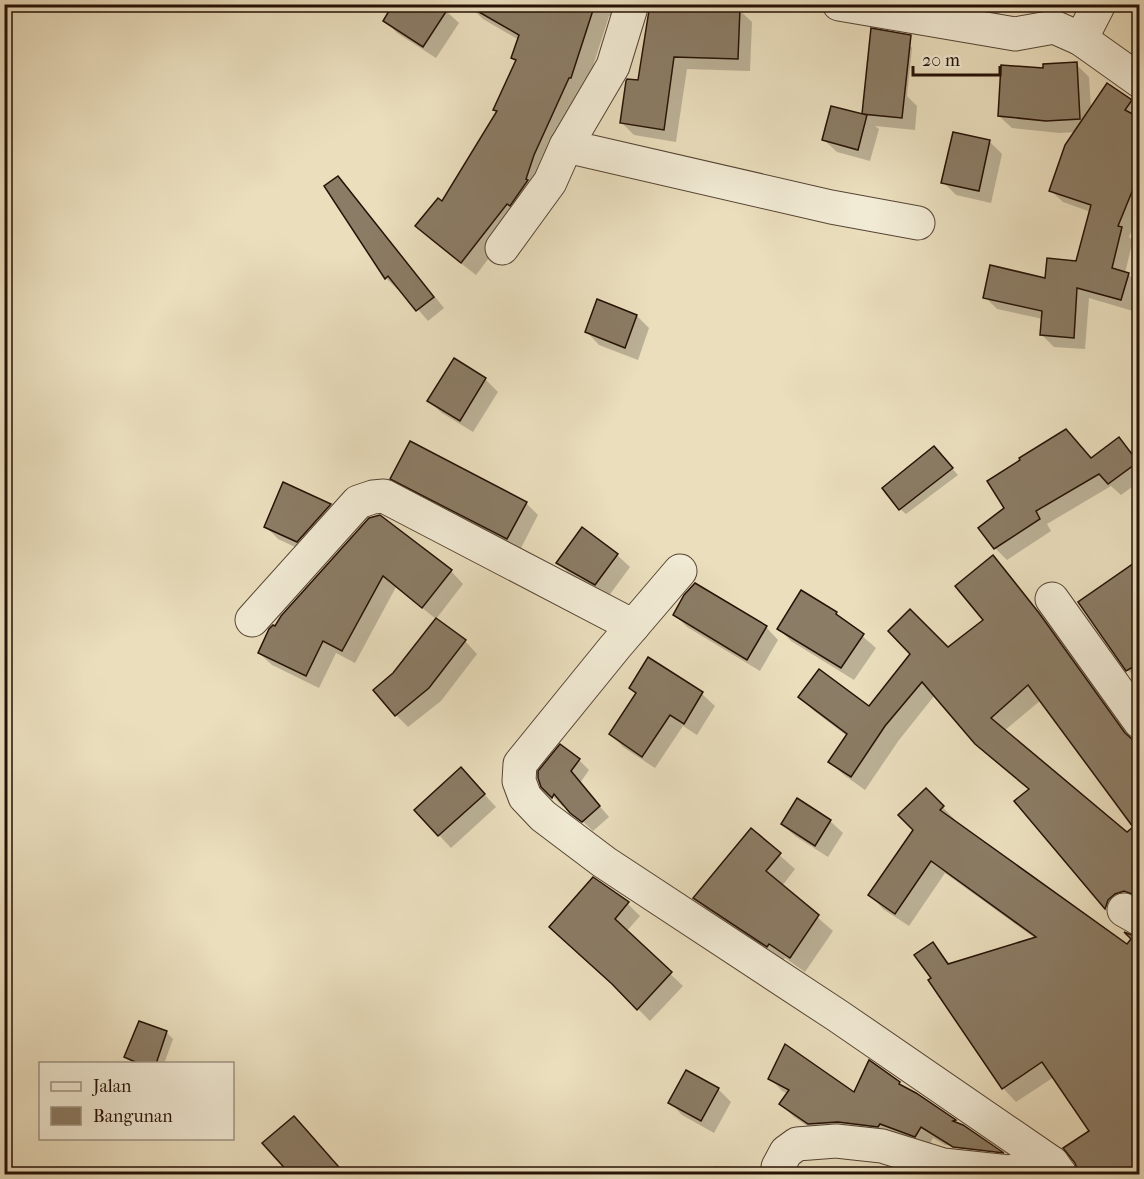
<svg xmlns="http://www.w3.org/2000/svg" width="1144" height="1179" viewBox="0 0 1144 1179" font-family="'IM FELL French Canon',serif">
<rect width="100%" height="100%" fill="#eadebd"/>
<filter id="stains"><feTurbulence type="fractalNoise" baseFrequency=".00333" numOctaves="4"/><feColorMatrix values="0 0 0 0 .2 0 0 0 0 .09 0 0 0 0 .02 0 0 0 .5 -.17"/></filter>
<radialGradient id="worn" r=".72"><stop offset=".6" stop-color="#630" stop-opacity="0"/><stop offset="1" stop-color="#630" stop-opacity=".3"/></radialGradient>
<g fill="#0003" fill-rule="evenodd">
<polygon points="470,4 618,4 614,18 609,16 585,91 521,216 476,275 431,240 417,226 442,203 498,112 495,109 517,61 513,58 519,40 483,19 469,6"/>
<polygon points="651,4 692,4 696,8 739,10 752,22 750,71 687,69 676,142 634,135 621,122 640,82"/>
<polygon points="948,4 1001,4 998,22 958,15"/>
<polygon points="446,11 459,23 436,58 397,33 385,20"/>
<polygon points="900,35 912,48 907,96 917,106 915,130 875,126 879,129 870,161 837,152 824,140 832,108 868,117 864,113"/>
<polygon points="1076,64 1089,77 1091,110 1131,101 1140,110 1138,119 1140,120 1140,212 1129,237 1133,240 1125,273 1128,274 1140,287 1133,311 1089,298 1085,349 1054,347 1042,335 1043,319 997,309 985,297 1047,280 1077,263 1091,212 1063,202 1051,191 1076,132 1060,133 1012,128 999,116 1045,70"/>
<polygon points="954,134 990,142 1002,154 991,203 956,195 943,182"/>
<polygon points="338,178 349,190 444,308 428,321 399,287 397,289 386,278"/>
<polygon points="637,316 649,328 638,360 599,345 587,332"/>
<polygon points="454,360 485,379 498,392 473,432 442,413 429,401"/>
<polygon points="1066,431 1092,459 1119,439 1140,462 1140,481 1121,495 1111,486 1047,524 1051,531 1007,560 995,548 1006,508"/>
<polygon points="939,454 958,475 906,514 900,509"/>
<polygon points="391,478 526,503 538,515 520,550 404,491"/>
<polygon points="284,484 330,506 342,518 310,554 278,539 265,526"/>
<polygon points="369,520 451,571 463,584 436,619 396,587 355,663 336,653 319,688 272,665 259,653 276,628"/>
<polygon points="1140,553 1140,573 1137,562 1134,557"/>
<polygon points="617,555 630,567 608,597 571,575 558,563"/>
<path d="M992 557 1006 570 1052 628 1132 740 1140 742V904L1119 921 1016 801 1030 790 991 757 935 695 899 740 865 790 844 775 830 762 847 736 814 711 800 697 869 708 985 620ZM1041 700 1135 827 1128 834 1004 731Z"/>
<polygon points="1140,594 1140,682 1128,670"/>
<polygon points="836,613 876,648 854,680 791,641 779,629"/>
<polygon points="674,614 766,627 778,640 760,671 687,627"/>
<polygon points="465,641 477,654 441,701 408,727 396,715"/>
<polygon points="649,659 702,694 715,706 697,735 683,726 655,768 623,747 611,734 637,694 631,688"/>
<polygon points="579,760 589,770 580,783 609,817 593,831 564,804 563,807 543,786"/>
<polygon points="473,782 496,807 451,848 439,835"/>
<polygon points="926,790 956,821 954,822 1127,946 1140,939 1140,1174 1081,1174 1091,1132 1054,1077 1016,1102 1003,1088 933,978 933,944 951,965 1036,939 945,873 909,926 883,909 870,895 915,830"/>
<polygon points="830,821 843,833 828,857 795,836 782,824"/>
<polygon points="751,830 795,869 782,886 833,931 805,972 785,958 783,961 710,913 696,898"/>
<polygon points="593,879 628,904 640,916 626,932 683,986 650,1021 622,993"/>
<polygon points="140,1023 167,1033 173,1039 164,1064 133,1064 126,1057"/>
<polygon points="687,1072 718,1089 731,1102 714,1133 682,1115 670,1102"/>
<polygon points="770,1078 854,1094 899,1083 1003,1154 1013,1164 966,1159 949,1148 1001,1154 997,1150 945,1145 933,1138 928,1148 822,1136 794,1117 781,1104 788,1094 782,1091"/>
<polygon points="294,1118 307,1130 345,1174 292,1174 264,1143"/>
<polygon points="714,1166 759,1168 765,1174 713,1174"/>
<polygon points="801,1167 851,1171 855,1174 799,1174"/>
</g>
<g fill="#8b7c65" stroke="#251105" stroke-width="1.5" fill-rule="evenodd">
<polygon points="393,4 451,4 423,47 383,21"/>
<polygon points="465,4 595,4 571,78 569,78 534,155 526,179 528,180 510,206 507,204 461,263 415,226 438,198 442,201 497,111 493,110 516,60 511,58 519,35"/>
<polygon points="650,4 740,8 738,59 674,57 664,130 620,123 626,81 627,79 638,80"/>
<polygon points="871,28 911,35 902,118 862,114"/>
<polygon points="1077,62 1080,119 1046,121 998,116 1001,65 1043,68 1043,64"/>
<polygon points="1107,83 1132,100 1125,110 1140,118 1140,172 1118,226 1122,227 1112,268 1129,273 1121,300 1077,288 1074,338 1040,335 1042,311 983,298 990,265 1045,278 1047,258 1076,261 1091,205 1049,191 1065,145"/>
<polygon points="831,106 867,115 858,150 822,140"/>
<polygon points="953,132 990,140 979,191 941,183"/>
<polygon points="338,176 434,297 416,311 388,276 385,279 324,186"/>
<polygon points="597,299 637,315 625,348 585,332"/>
<polygon points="454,358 486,378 460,421 427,401"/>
<polygon points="1066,429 1091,458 1119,437 1138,462 1108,484 1099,474 1036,511 1040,519 994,549 978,528 1004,508 987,481 1020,460 1019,458"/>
<polygon points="410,441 527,502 507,539 390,479"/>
<polygon points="934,446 953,468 899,510 882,488"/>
<polygon points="283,482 331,504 297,542 264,527"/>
<polygon points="380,515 452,570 422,608 383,576 342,651 323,641 306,676 258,653 269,629 273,625 275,626 281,616 369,518"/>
<polygon points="582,527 618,554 595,585 556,563"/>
<path d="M993 555 1039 613 1125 733 1132 739 1140 740V897L1124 891 1115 894 1108 900 1105 909 1014 801 1029 789 975 744 922 682 885 726 851 777 828 762 847 734 798 697 819 669 869 706 910 654 888 631 910 609 948 647 983 620 955 586ZM1028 685 1133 827 1127 832 991 718Z"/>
<polygon points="1140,559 1140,663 1126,671 1078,602"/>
<polygon points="695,583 767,626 747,660 673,615 684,595"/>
<polygon points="801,590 837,612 836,614 864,634 841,668 777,629"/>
<polygon points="436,618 466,640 429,688 395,716 373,690 393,673"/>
<polygon points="648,657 703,692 684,724 670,715 642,757 609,734 636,693 629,688"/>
<polygon points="560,744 580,759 571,771 600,806 582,822 570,813 554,794 552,798 541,787 538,778 538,771"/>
<polygon points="461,767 485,794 438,836 414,810"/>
<polygon points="926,788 944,806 940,810 1127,944 1131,939 1124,932 1140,938 1140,1174 1079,1174 1075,1163 1063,1148 1089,1131 1042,1062 1002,1089 928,980 931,978 914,955 933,942 948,964 1036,937 931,861 895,914 868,895 913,830 898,815"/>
<polygon points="797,798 831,820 815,846 781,824"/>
<polygon points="751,828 781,853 766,871 819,915 790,958 769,944 767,947 693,898"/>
<polygon points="593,877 629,902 615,919 672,972 637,1010 612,984 549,927"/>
<polygon points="139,1021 167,1031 156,1064 140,1064 124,1057"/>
<polygon points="785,1044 854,1092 869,1060 900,1082 899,1084 916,1093 956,1120 953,1121 963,1125 1004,1153 953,1147 921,1127 915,1137 880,1124 878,1127 838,1122 808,1124 779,1104 789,1090 768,1079"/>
<polygon points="686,1070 719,1088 701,1121 668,1103"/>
<polygon points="294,1116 345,1174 290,1174 262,1143"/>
</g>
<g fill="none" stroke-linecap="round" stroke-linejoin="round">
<defs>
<g id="minor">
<polyline points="632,4 613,66 566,146 831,207 918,223"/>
<polyline points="839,4 1015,34 1054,27 1081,39 1140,81"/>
<polyline points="1081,39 1099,4"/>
<polyline points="502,248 550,182 566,146"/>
<polyline points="680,571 615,647 520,764 519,781 525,797 543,816 604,862 838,1016 1052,1163 1060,1174"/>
<polyline points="1052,599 1140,722"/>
<polyline points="252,620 358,502 373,497 384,496 633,626"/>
<polyline points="1124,910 1140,919"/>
<polyline points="778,1174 778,1167 786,1152 797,1144 836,1141 882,1146 943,1165 1009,1172 1052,1163"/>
</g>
</defs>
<use href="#minor" stroke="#564433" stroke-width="35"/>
<use href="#minor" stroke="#f1ead4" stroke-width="33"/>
</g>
<rect width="1144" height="1179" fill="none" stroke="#eadebd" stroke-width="24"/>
<rect x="6" y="6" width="1132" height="1167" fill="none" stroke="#251105" stroke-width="3"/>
<rect x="12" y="12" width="1120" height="1155" fill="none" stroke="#251105" stroke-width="1.5"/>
<rect x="39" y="1062" width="195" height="78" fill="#f1ead4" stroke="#9f9381" stroke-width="1.5"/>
<rect x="51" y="1082" width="30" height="9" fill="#f1ead4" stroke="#9f9381" stroke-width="1.5"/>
<text x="93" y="1092" font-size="18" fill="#251105">Jalan</text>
<rect x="51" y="1107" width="30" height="18" fill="#8b7c65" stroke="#9f9381" stroke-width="1.5"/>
<text x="93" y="1122" font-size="18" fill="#251105">Bangunan</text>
<path d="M913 66v9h87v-9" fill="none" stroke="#251105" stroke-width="3"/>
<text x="922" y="66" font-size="18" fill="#251105" stroke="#f1ead4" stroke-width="4.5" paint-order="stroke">20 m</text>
<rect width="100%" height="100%" filter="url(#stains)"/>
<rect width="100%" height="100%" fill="url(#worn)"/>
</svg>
